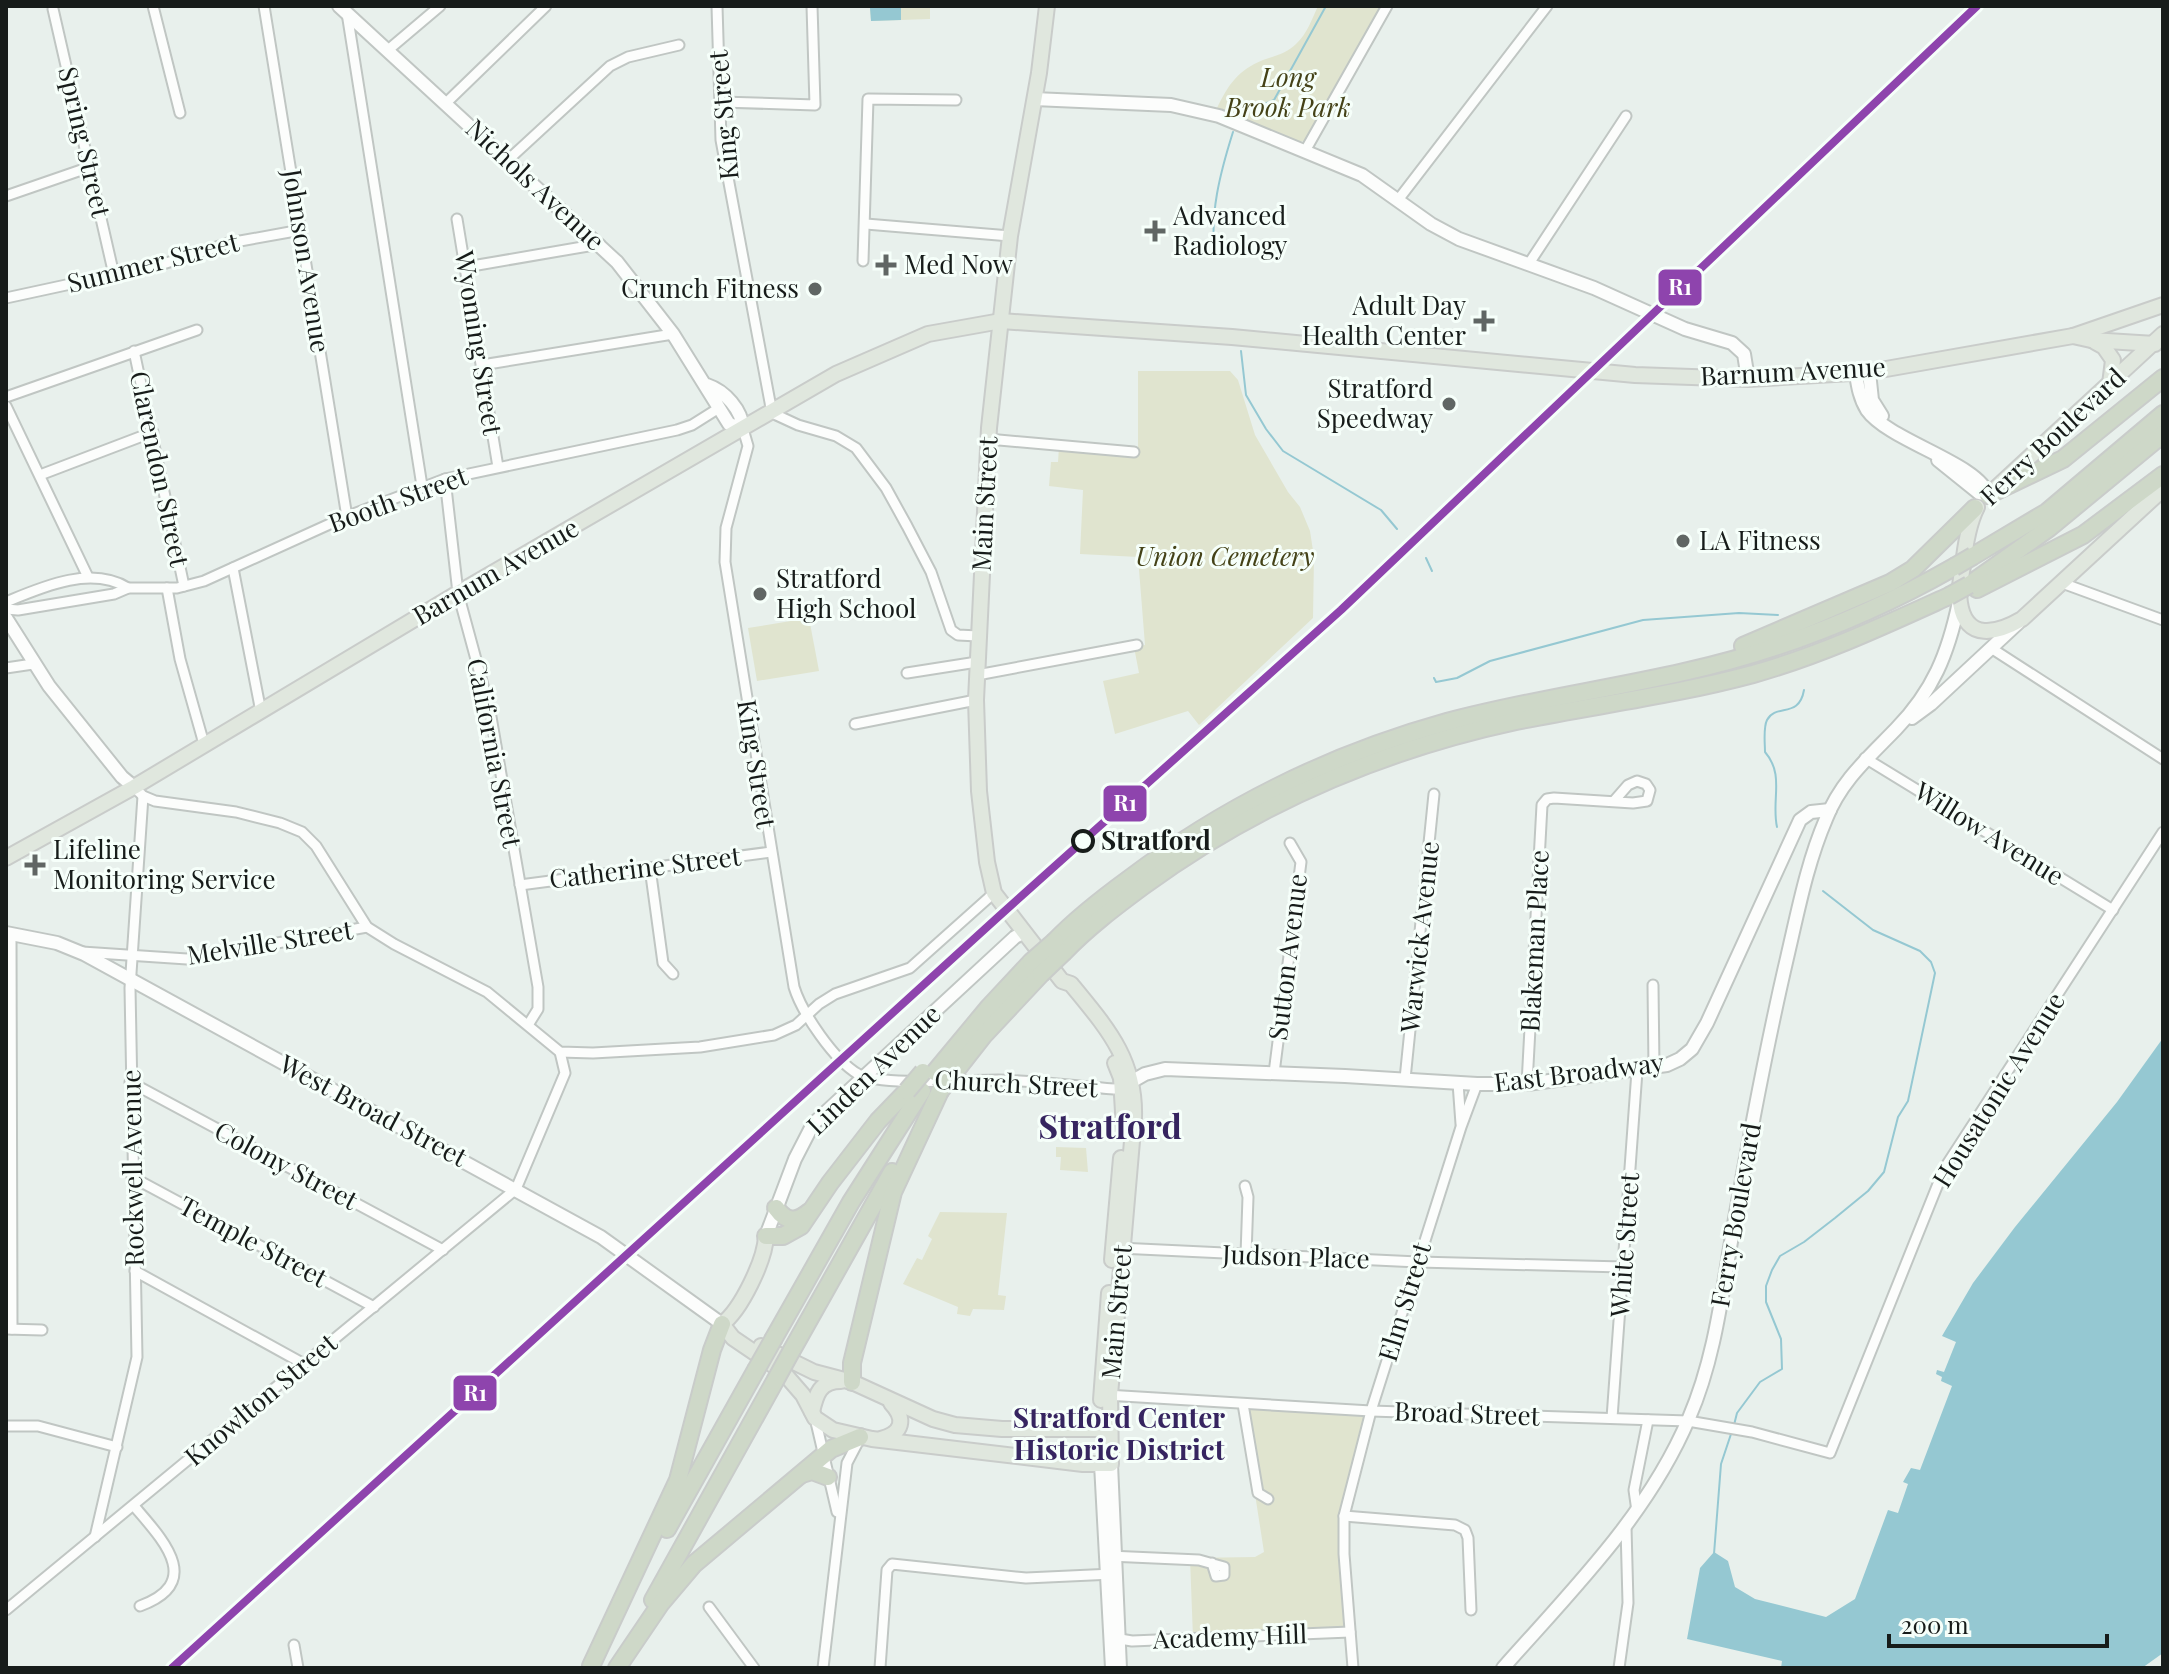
<svg xmlns="http://www.w3.org/2000/svg" width="2169" height="1674" viewBox="0 0 2169 1674" font-family="'Playfair Display',serif">
<rect width="100%" height="100%" fill="#e8f0ec"/>
<g fill="#e0e4cf">
<polygon points="870,6 930,6 930,19 871,21"/>
<path d="M1318 6H1381L1305 141 1299 142 1217 108C1228 85 1238 70 1263 60 1275 56 1287 53 1296 44 1307 34 1312 19 1318 6Z"/>
<polygon points="1138,371 1230,371 1238,380 1255,435 1288,492 1300,507 1310,531 1314,557 1313,618 1199,725 1188,711 1115,734 1103,681 1139,673 1134,647 1145,645 1138,557 1080,554 1083,490 1049,486 1051,462 1058,462 1059,447 1136,455 1138,450"/>
<polygon points="809,618 819,671 757,681 748,628"/>
<polygon points="1056,1147 1086,1148 1088,1172 1060,1170 1061,1157 1056,1157"/>
<polygon points="940,1212 1007,1213 998,1295 1006,1296 1004,1310 973,1309 970,1316 957,1314 958,1307 903,1284 917,1258 922,1260 932,1239 928,1236"/>
<polygon points="1241,1404 1371,1411 1344,1516 1350,1632 1193,1638 1190,1558 1255,1557 1264,1552"/>
</g>
<g fill="#95c8d2">
<polygon points="901,7 901,20 871,21 870,8"/>
<polygon points="2163,1038 2163,1653 2142,1668 1781,1668 1782,1661 1687,1639 1700,1568 1714,1552 1728,1561 1735,1587 1755,1599 1826,1617 1855,1599 1888,1510 1898,1513 1908,1484 1903,1482 1911,1468 1920,1470 1952,1386 1941,1381 1942,1377 1936,1374 1937,1370 1944,1372 1956,1342 1942,1336 1973,1283 2015,1227 2117,1102"/>
</g>
<g fill="none" stroke-linecap="round" stroke-linejoin="round">
<g stroke="#95c8d2" stroke-width="2">
<polyline points="1240,114 1274,100 1326,6"/>
<path d="M1216 257C1208 217 1221 170 1233 132"/>
<polyline points="1241,351 1246,395 1266,429 1283,451 1381,510 1397,529"/>
<polyline points="1426,558 1432,571"/>
<polyline points="1434,678 1436,682 1457,678 1490,661 1643,620 1739,613 1778,615"/>
<path d="M1777 827C1771 800 1785 775 1765 752 1765 743 1763 728 1767 720 1776 703 1799 719 1804 690"/>
<polyline points="1734,1425 1737,1413 1760,1382 1782,1369 1781,1339 1766,1302 1766,1286 1772,1270 1780,1256 1804,1242 1835,1218 1868,1191 1884,1172 1898,1117 1908,1101 1935,973 1931,962 1920,951 1873,930 1823,891"/>
<polyline points="1714,1554 1721,1464 1732,1431"/>
</g>
<defs>
<g id="street">
<polyline points="153,6 180,113"/>
<polyline points="264,6 347,517"/>
<polyline points="717,6 721,140 772,413 798,425 836,436 856,448 886,488 907,526 931,572 951,630 958,635 978,636"/>
<polyline points="53,9 114,275"/>
<polyline points="347,13 422,486"/>
<polyline points="388,50 440,6"/>
<polyline points="721,102 815,105 812,6"/>
<polyline points="446,103 546,6"/>
<polyline points="1305,151 1387,6"/>
<polyline points="508,160 610,66 628,57 679,45"/>
<polyline points="6,196 90,167"/>
<polyline points="1398,200 1547,6"/>
<polyline points="457,219 498,467"/>
<polyline points="866,224 1010,236"/>
<polyline points="863,261 868,99 956,100"/>
<polyline points="1528,265 1626,116"/>
<polyline points="466,267 600,244"/>
<polyline points="6,298 163,264 229,243 301,230"/>
<polyline points="134,351 184,586"/>
<polyline points="482,365 673,334"/>
<polyline points="6,397 197,330"/>
<polyline points="6,406 88,577"/>
<path d="M743 429 748 446 726 528 725 562 794 987C802 1013 834 1060 858 1074 880 1086 968 1080 998 1080 1036 1081 1075 1086 1114 1089L1122 1088"/>
<polyline points="988,439 1134,452"/>
<polyline points="40,475 153,432"/>
<polyline points="445,479 458,593 490,711 538,987 538,1009 528,1025"/>
<polyline points="233,568 261,712"/>
<polyline points="2062,583 2163,620"/>
<polyline points="167,588 180,659 204,744"/>
<path d="M6 602C42 587 91 565 128 588"/>
<polyline points="6,609 18,610 114,594 128,588 177,588 204,581 343,518 445,479 677,430 692,425 719,408"/>
<polyline points="1991,648 2163,759"/>
<polyline points="6,668 33,664"/>
<polyline points="907,673 977,662"/>
<polyline points="977,675 1137,645"/>
<polyline points="855,724 976,700"/>
<polyline points="1865,758 2113,910"/>
<polyline points="134,787 143,796 155,801 236,812 280,823 302,832 316,846 367,927 394,944 487,992 560,1052 593,1053 700,1047 774,1035 796,1025 819,1004 835,994 910,968 994,893"/>
<polyline points="650,868 663,963 673,974"/>
<polyline points="520,885 771,852"/>
<polyline points="11,934 12,1329"/>
<polyline points="82,952 187,959 367,927"/>
<polyline points="1653,985 1654,1068"/>
<polyline points="1274,1073 1301,862 1290,843"/>
<polyline points="1405,1079 1434,794"/>
<polyline points="130,1082 443,1250"/>
<polyline points="1458,1083 1461,1124"/>
<polyline points="1527,1084 1542,805 1547,799 1554,798 1633,803 1647,801 1650,790 1646,784 1637,781 1628,785 1614,801"/>
<polyline points="132,1177 374,1307"/>
<polyline points="1245,1186 1248,1197 1246,1255"/>
<polyline points="1119,1248 1418,1262 1623,1267"/>
<polyline points="135,1271 304,1364"/>
<polyline points="6,1329 42,1330"/>
<polyline points="1106,1395 1371,1411 1688,1421 1752,1432 1830,1453 1944,1169 2163,832"/>
<polyline points="1243,1404 1258,1493 1268,1499"/>
<polyline points="815,1418 837,1512"/>
<polyline points="1612,1418 1637,1071"/>
<polyline points="6,1426 38,1426 117,1447"/>
<path d="M134 1506C162 1539 205 1582 140 1606"/>
<polyline points="1637,1511 1634,1490 1648,1420"/>
<polyline points="1344,1516 1455,1525 1465,1530 1468,1538 1471,1610"/>
<polyline points="95,1537 137,1357 130,988 143,796"/>
<polyline points="1109,1556 1199,1560 1224,1567 1224,1575 1216,1576 1212,1563"/>
<polyline points="709,1607 754,1668"/>
<polyline points="6,1610 516,1189 565,1073 560,1052"/>
<polyline points="1114,1638 1132,1641 1350,1632"/>
<polyline points="294,1645 298,1668"/>
<polyline points="823,1668 847,1463 859,1440"/>
<polyline points="880,1668 887,1570 892,1564 1026,1578 1113,1574"/>
<polyline points="1353,1668 1344,1554 1344,1516 1371,1411 1461,1127 1477,1084"/>
<polyline points="1619,1668 1628,1603 1626,1527"/>
</g>
<g id="secondary">
<path d="M339 6 617 262 673 334 729 424 743 429C742 410 725 391 707 385"/>
<polyline points="1034,99 1171,105 1219,116 1362,175 1431,224 1459,239 1594,288 1685,329 1732,343 1744,354 1748,379"/>
<polyline points="1869,372 1872,400 1882,416"/>
<path d="M1856 374C1858 387 1860 399 1867 410 1889 441 1980 464 1988 495"/>
<polyline points="1938,460 1979,493 1988,495"/>
<polyline points="6,618 49,686 122,777 134,787"/>
<polyline points="1912,718 1931,704 2018,623"/>
<polyline points="6,933 57,943 84,954 601,1237 722,1324"/>
<polyline points="1124,1086 1145,1074 1165,1069 1345,1076 1477,1084 1527,1084 1667,1065 1680,1059 1692,1049 1707,1023 1800,820 1811,812 1830,810"/>
<polyline points="766,1236 795,1159 813,1124 1015,937 1023,933"/>
<polyline points="1101,1464 1112,1668"/>
<polyline points="1111,1464 1120,1668"/>
<path d="M1503 1668C1572 1590 1648 1515 1689 1418 1715 1358 1722 1293 1733 1230 1749 1139 1766 1048 1787 958 1798 911 1807 863 1826 819 1841 781 1868 758 1896 729 1933 691 1948 654 1959 602"/>
</g>
<g id="primary">
<polyline points="2073,336 2091,340 2155,344"/>
<polyline points="2095,342 2104,347 2113,360 2110,384"/>
<polyline points="1995,489 2163,334"/>
<path d="M1977 507C1968 525 1965 546 1963 566 1961 578 1958 592 1960 603 1966 642 1998 633 2022 619L2163 489"/>
<polyline points="6,858 134,787 458,593 836,374 928,334 1001,321 1232,337 1635,375 1748,379 1869,372 2073,336 2163,305"/>
<polyline points="1115,1063 1121,1078 1124,1129"/>
<polyline points="1112,1260 1121,1158"/>
<path d="M722 1324 733 1338 783 1372 803 1395 815 1418 833 1430 872 1439 1083 1464H1111L1110 1395 1134 1118C1136 1059 1106 1027 1071 984L1062 981 994 893 987 862 979 791 976 700 989 428 1010 236 1039 73 1047 6"/>
<path d="M722 1324C741 1310 765 1260 766 1236"/>
<polyline points="761,1346 814,1372 852,1382 933,1419 955,1425 1002,1429 1109,1429"/>
<polyline points="1101,1400 1109,1293"/>
<path d="M812 1412C816 1394 820 1381 841 1381"/>
<path d="M881 1439C903 1433 906 1419 891 1403"/>
</g>
<g id="highway">
<polyline points="1988,495 2063,459 2163,378"/>
<polyline points="1973,556 2047,512 2163,414"/>
<polyline points="1969,585 2049,528 2163,434"/>
<polyline points="1977,589 2083,535 2163,475"/>
<polyline points="1743,646 1890,583 1913,569 1975,508"/>
<path d="M1055 941C1077 918 1103 898 1129 879 1224 807 1332 754 1447 722 1525 701 1605 690 1684 672 1779 651 1870 615 1954 567"/>
<path d="M1064 952C1088 927 1116 906 1143 886 1254 805 1381 750 1516 721 1595 705 1675 695 1753 674 1821 655 1885 625 1949 596"/>
<polyline points="935,1072 989,1007 1031,962"/>
<polyline points="954,1073 983,1036 1041,974"/>
<path d="M776 1208C786 1222 796 1223 809 1212"/>
<polyline points="766,1236 783,1236 801,1226 830,1183 878,1121 907,1091"/>
<polyline points="774,1338 851,1202 922,1091"/>
<polyline points="792,1350 892,1172"/>
<polyline points="852,1382 852,1363 893,1192 940,1091"/>
<polyline points="802,1474 812,1471 828,1477"/>
<polyline points="667,1529 756,1370"/>
<polyline points="653,1600 775,1381"/>
<polyline points="591,1666 678,1480 712,1350 722,1324"/>
<polyline points="617,1668 661,1603 694,1564 831,1449 860,1437"/>
</g>
</defs>
<use href="#street" stroke="#c0c6c3" stroke-width="13"/>
<use href="#secondary" stroke="#c0c6c3" stroke-width="16"/>
<use href="#primary" stroke="#c9ccca" stroke-width="18"/>
<use href="#highway" stroke="#c9ccca" stroke-width="20"/>
<use href="#street" stroke="#fcfdfc" stroke-width="9"/>
<use href="#secondary" stroke="#fcfdfc" stroke-width="12"/>
<use href="#primary" stroke="#e0e7de" stroke-width="14"/>
<use href="#highway" stroke="#ced8c8" stroke-width="16"/>
<defs>
<g id="highway-bridge">
<polyline points="1954,567 1973,556"/>
<polyline points="1949,596 1969,585"/>
<polyline points="1031,962 1055,941"/>
<polyline points="1041,974 1064,952"/>
<polyline points="907,1091 923,1072"/>
<polyline points="940,1091 954,1073"/>
<polyline points="756,1370 774,1338"/>
<polyline points="775,1381 792,1350"/>
</g>
</defs>
<use href="#highway-bridge" stroke="#c9ccca" stroke-width="20" stroke-linecap="butt"/>
<use href="#highway-bridge" stroke="#ced8c8" stroke-width="16"/>
<defs>
<polyline id="rail-1" points="172,1668 997,918 1341,610 1977,6"/>
</defs>
<use href="#rail-1" stroke="#f6fffa" stroke-width="14"/>
<use href="#rail-1" stroke="#8e44ad" stroke-width="8"/>
</g>
<g fill="#606664" stroke="#f6fffa" stroke-width="3">
<path d="M1151 219h8v8h8v8h-8v8h-8v-8h-8v-8h8z"/>
<path d="M882 253h8v8h8v8h-8v8h-8v-8h-8v-8h8z"/>
<circle cx="815" cy="289" r="8"/>
<path d="M1480 309h8v8h8v8h-8v8h-8v-8h-8v-8h8z"/>
<circle cx="1449" cy="404" r="8"/>
<circle cx="1683" cy="541" r="8"/>
<circle cx="760" cy="594" r="8"/>
<path d="M31 853h8v8h8v8h-8v8h-8v-8h-8v-8h8z"/>
</g>
<circle fill="#f6fffa" stroke="#171c1a" stroke-width="4" cx="1083" cy="841" r="10"/>
<g text-anchor="middle" stroke-width="6" stroke-linejoin="round" paint-order="stroke">
<g font-size="26" font-style="italic" fill="#444217" stroke="#f6fffa">
<text x="1288" y="87">Long<tspan x="1288" dy="30">Brook Park</tspan></text>
<text x="1225" y="566">Union Cemetery</text>
</g>
<g font-size="26" fill="#171c1a" stroke="#f6fffa">
<text transform="translate(724 115) rotate(-95)" y="9">King Street</text>
<text transform="translate(84 142) rotate(77)" y="9">Spring Street</text>
<text transform="translate(535 185) rotate(43)" y="9">Nichols Avenue</text>
<text transform="translate(306 261) rotate(81)" y="9">Johnson Avenue</text>
<text transform="translate(153 263) rotate(-14)" y="9">Summer Street</text>
<text transform="translate(478 343) rotate(81)" y="9">Wyoming Street</text>
<text transform="translate(1793 372) rotate(-3)" y="9">Barnum Avenue</text>
<text transform="translate(2053 437) rotate(-43)" y="9">Ferry Boulevard</text>
<text transform="translate(159 469) rotate(78)" y="9">Clarendon Street</text>
<text transform="translate(398 500) rotate(-20)" y="9">Booth Street</text>
<text transform="translate(985 504) rotate(-87)" y="9">Main Street</text>
<text transform="translate(496 572) rotate(-30)" y="9">Barnum Avenue</text>
<text transform="translate(494 753) rotate(79)" y="9">California Street</text>
<text transform="translate(756 764) rotate(81)" y="9">King Street</text>
<text transform="translate(1989 834) rotate(32)" y="9">Willow Avenue</text>
<text transform="translate(645 868) rotate(-7)" y="9">Catherine Street</text>
<text transform="translate(1420 937) rotate(-84)" y="9">Warwick Avenue</text>
<text transform="translate(1535 941) rotate(-87)" y="9">Blakeman Place</text>
<text transform="translate(270 943) rotate(-9)" y="9">Melville Street</text>
<text transform="translate(1288 957) rotate(-83)" y="9">Sutton Avenue</text>
<text transform="translate(874 1070) rotate(-44)" y="9">Linden Avenue</text>
<text transform="translate(1579 1073) rotate(-7)" y="9">East Broadway</text>
<text transform="translate(1016 1084) rotate(3)" y="9">Church Street</text>
<text transform="translate(1999 1090) rotate(-58)" y="9">Housatonic Avenue</text>
<text transform="translate(373 1111) rotate(28)" y="9">West Broad Street</text>
<text transform="translate(286 1166) rotate(28)" y="9">Colony Street</text>
<text transform="translate(133 1168) rotate(-91)" y="9">Rockwell Avenue</text>
<text transform="translate(1736 1215) rotate(-80)" y="9">Ferry Boulevard</text>
<text transform="translate(253 1242) rotate(28)" y="9">Temple Street</text>
<text transform="translate(1625 1245) rotate(-86)" y="9">White Street</text>
<text transform="translate(1296 1257) rotate(2)" y="9">Judson Place</text>
<text transform="translate(1405 1302) rotate(-73)" y="9">Elm Street</text>
<text transform="translate(1117 1312) rotate(-85)" y="9">Main Street</text>
<text transform="translate(261 1400) rotate(-40)" y="9">Knowlton Street</text>
<text transform="translate(1467 1414) rotate(2)" y="9">Broad Street</text>
<text transform="translate(1230 1637) rotate(-2)" y="9">Academy Hill</text>
</g>
<g font-size="26" fill="#171c1a" stroke="#f6fffa" text-anchor="start">
<text x="1173" y="225">Advanced<tspan x="1173" dy="30">Radiology</tspan></text>
<text x="904" y="274">Med Now</text>
<text x="799" y="298" text-anchor="end">Crunch Fitness</text>
<text x="1466" y="315" text-anchor="end">Adult Day<tspan x="1466" dy="30">Health Center</tspan></text>
<text x="1433" y="398" text-anchor="end">Stratford<tspan x="1433" dy="30">Speedway</tspan></text>
<text x="1699" y="550">LA Fitness</text>
<text x="776" y="588">Stratford<tspan x="776" dy="30">High School</tspan></text>
<text x="53" y="859">Lifeline<tspan x="53" dy="30">Monitoring Service</tspan></text>
</g>
<g font-size="26" font-weight="bold" fill="#171c1a" stroke="#f6fffa" text-anchor="start">
<text x="1101" y="850">Stratford</text>
</g>
<g font-size="28" font-weight="bold" fill="#362560" stroke="#f6fffa">
<text x="1119" y="1428">Stratford Center<tspan x="1119" dy="32">Historic District</tspan></text>
</g>
<g font-size="34" font-weight="bold" fill="#362560" stroke="#f6fffa">
<text x="1110" y="1139">Stratford</text>
</g>
</g>
<g stroke="#f6fffa" stroke-width="3">
<rect x="1657" y="268" width="46" height="39" rx="8" fill="#8e44ad"/>
<rect x="1102" y="784" width="46" height="39" rx="8" fill="#8e44ad"/>
<rect x="452" y="1374" width="46" height="38" rx="8" fill="#8e44ad"/>
</g>
<g font-size="22" text-anchor="middle" font-weight="bold" fill="#fff">
<text x="1680" y="295">R1</text>
<text x="1125" y="811">R1</text>
<text x="475" y="1401">R1</text>
</g>
<rect width="2169" height="1674" fill="none" stroke="#171c1a" stroke-width="16"/>
<path d="M1889 1634v12h218v-12" fill="none" stroke="#171c1a" stroke-width="4"/>
<text x="1901" y="1634" font-size="24" fill="#171c1a" stroke="#f6fffa" stroke-width="6" paint-order="stroke">200 m</text>
</svg>
